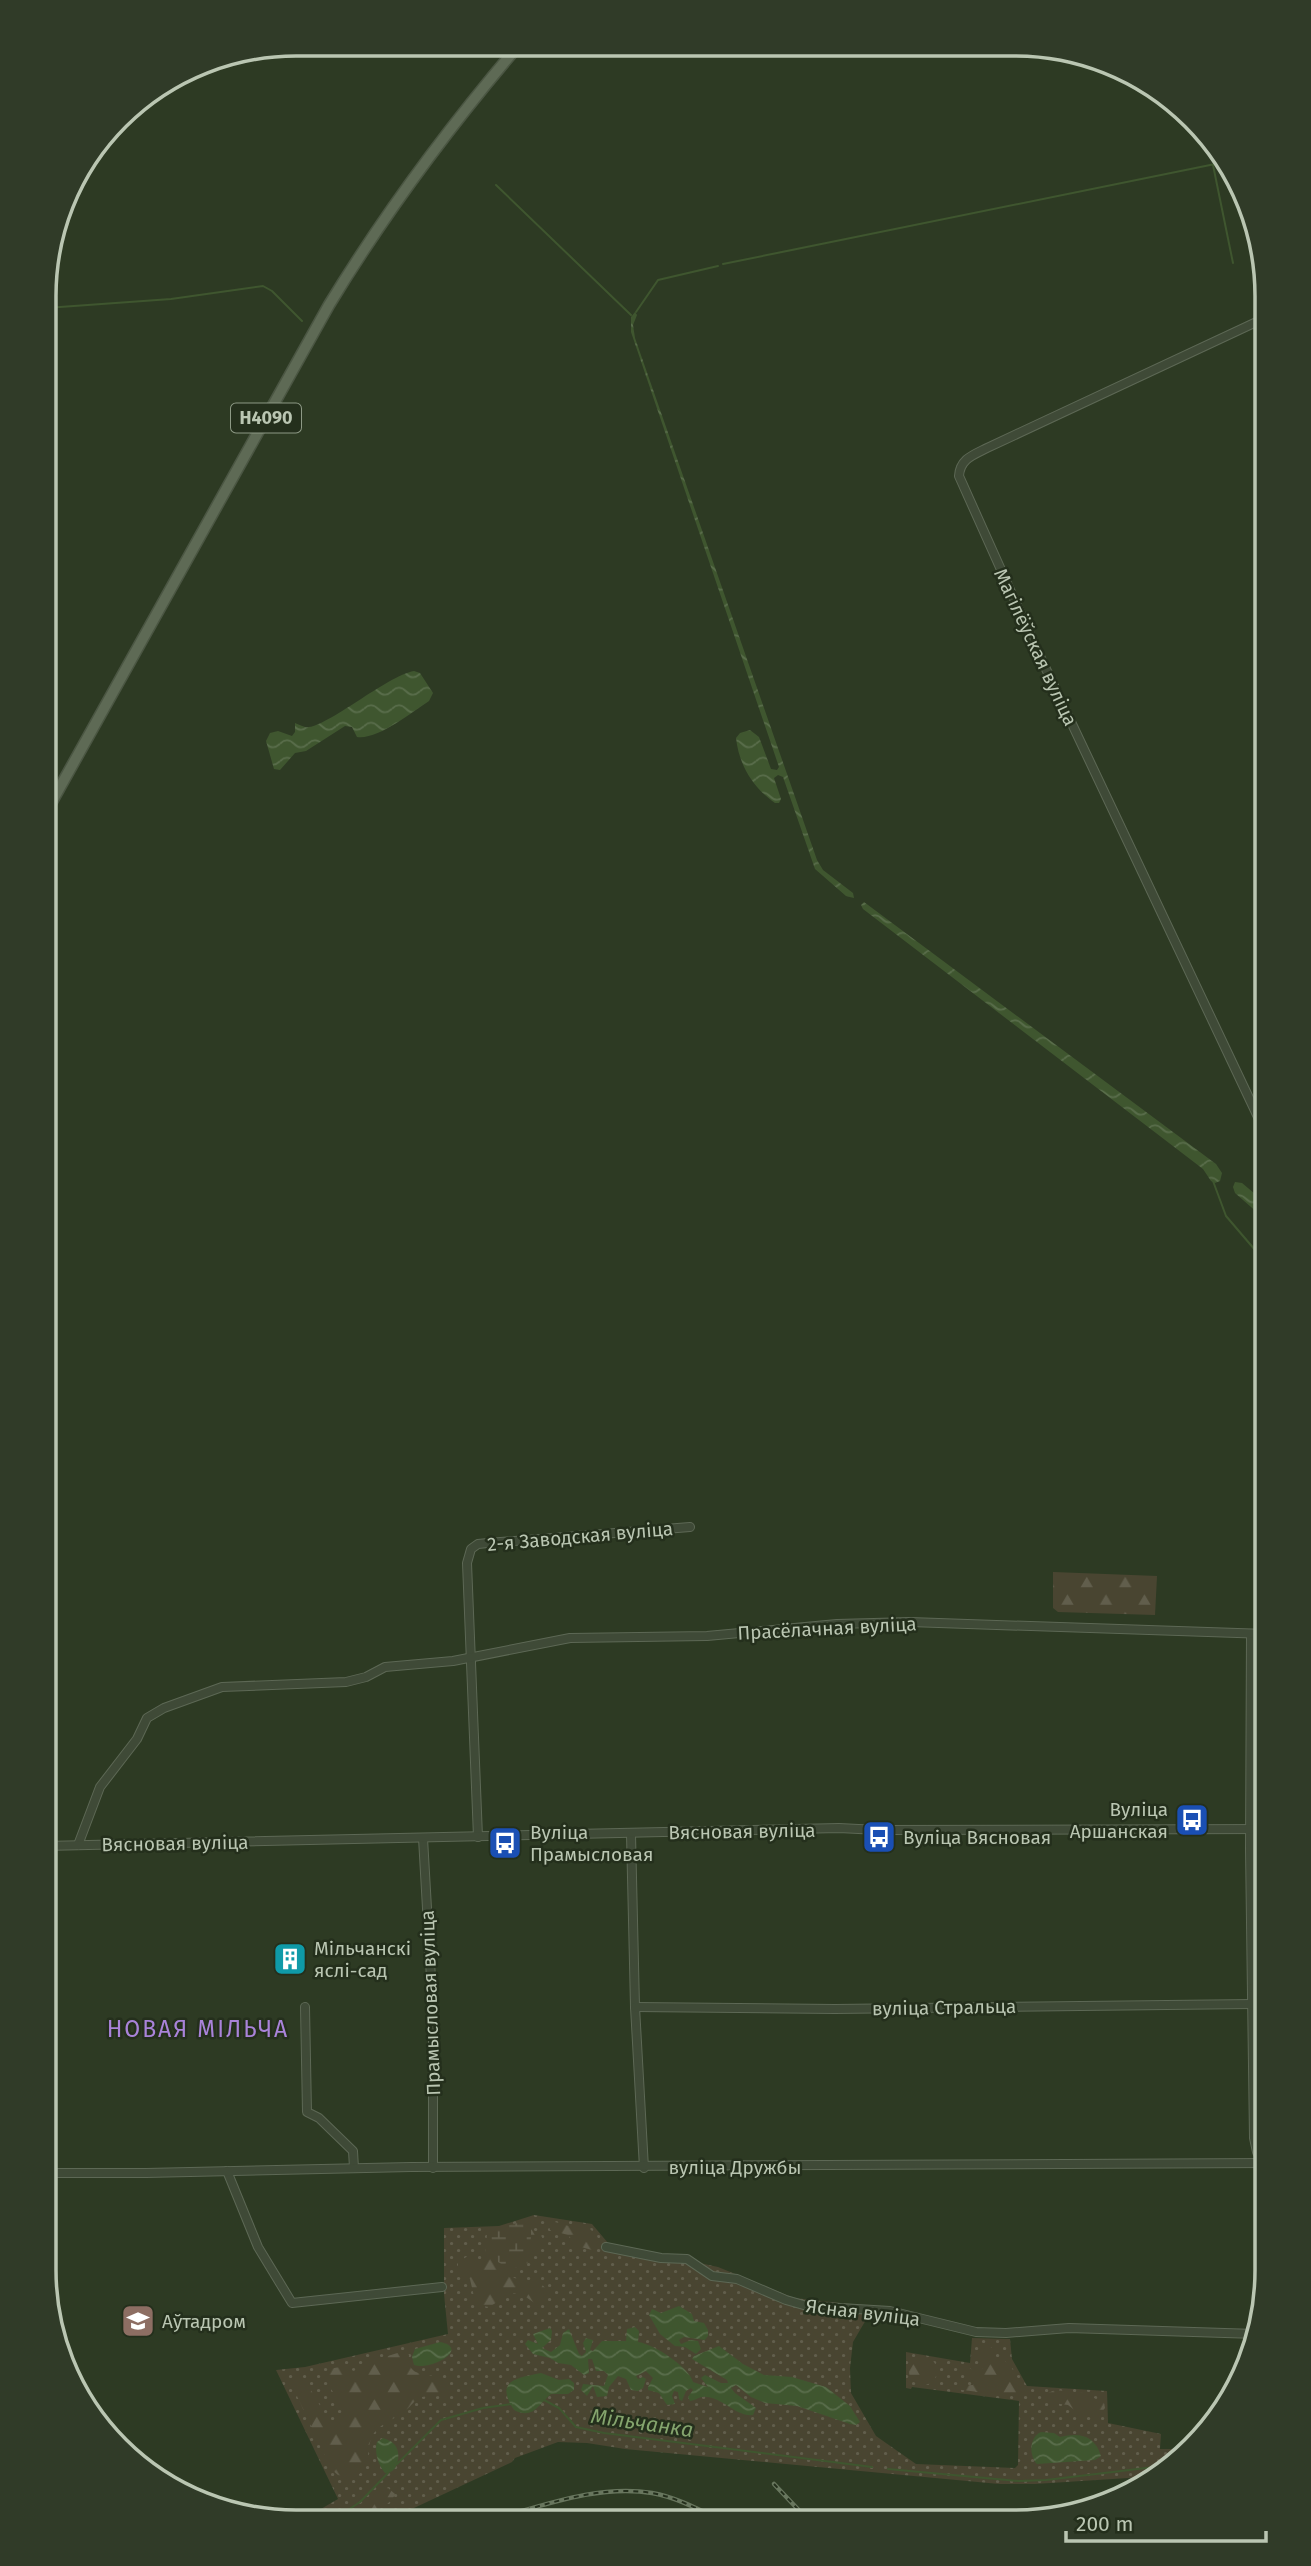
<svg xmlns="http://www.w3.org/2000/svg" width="1311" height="2566" viewBox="0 0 1311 2566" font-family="'Fira Sans',sans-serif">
<defs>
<pattern id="grass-dots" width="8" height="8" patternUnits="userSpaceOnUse" patternTransform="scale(1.75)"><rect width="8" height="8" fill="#494531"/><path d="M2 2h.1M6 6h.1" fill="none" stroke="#615e4c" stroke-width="1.8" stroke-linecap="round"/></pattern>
<pattern id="forest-firs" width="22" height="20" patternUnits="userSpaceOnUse" patternTransform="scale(1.75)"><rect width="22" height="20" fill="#494531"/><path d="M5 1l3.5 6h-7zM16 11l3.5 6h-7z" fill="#615e4c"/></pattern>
<pattern id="wetland-marsh" width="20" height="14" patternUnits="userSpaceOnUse" patternTransform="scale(1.75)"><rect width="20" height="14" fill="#494531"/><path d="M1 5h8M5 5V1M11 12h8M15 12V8" fill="none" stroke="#615e4c"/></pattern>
<pattern id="water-waves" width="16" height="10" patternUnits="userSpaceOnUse" patternTransform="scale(1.75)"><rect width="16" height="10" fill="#3f562f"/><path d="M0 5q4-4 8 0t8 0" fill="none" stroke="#596d4b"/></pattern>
</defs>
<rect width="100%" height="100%" fill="#2d3a23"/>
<polygon fill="url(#grass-dots)" points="534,2215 592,2224 608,2243 718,2267 794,2298 868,2306 867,2318 853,2342 850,2368 851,2393 876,2436 916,2464 1015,2468 1018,2465 1019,2401 912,2387 911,2389 906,2388 906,2352 970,2363 972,2338 1010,2339 1012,2359 1027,2386 1107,2391 1108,2423 1161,2434 1160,2449 1188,2449 1159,2476 1035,2484 999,2484 625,2449 587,2443 558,2442 515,2458 512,2462 414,2508 381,2520 302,2520 338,2499 276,2370 305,2367 448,2334 444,2294 444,2228 499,2226"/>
<g fill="url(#forest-firs)">
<polygon points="1053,1572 1157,1576 1155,1615 1058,1612 1053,1608"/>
<polygon points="555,2222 576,2228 589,2228 597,2236 600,2244 592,2250 577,2246 568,2235 550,2230 549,2226"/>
<path d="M525 2227 540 2233 545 2244C537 2256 514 2263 512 2277 525 2283 539 2276 547 2291L545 2301 536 2304 523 2295 512 2293 489 2307 476 2305 470 2279 458 2270V2262L468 2256 484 2261 487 2235Z"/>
<polygon points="986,2345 995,2349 994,2352 989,2356 990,2360 1005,2361 1010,2365 1024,2389 1020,2397 954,2389 953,2386 973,2385 973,2380 962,2372 961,2367 966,2365 976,2373 981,2372 983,2366 979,2352"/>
<path d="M404 2351 409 2355C406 2383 435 2368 448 2384V2392C438 2399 432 2395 422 2397 415 2398 411 2407 405 2411 396 2419 381 2423 374 2433 363 2446 377 2485 338 2475L331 2469 290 2381 295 2376 304 2378 326 2416 329 2420 338 2422 344 2417C346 2399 320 2388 329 2369L340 2367 354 2371 365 2363Z"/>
<circle cx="923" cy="2371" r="14"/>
<polygon points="1055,2390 1084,2393 1104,2403 1105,2408 1101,2413 1081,2415 1068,2405 1053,2403 1048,2400 1048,2393"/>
<path d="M388 2488 395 2494C390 2509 355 2520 340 2520L375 2493Z"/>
</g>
<polygon fill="url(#wetland-marsh)" points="531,2220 531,2237 527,2265 510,2269 498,2262 496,2245 481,2229 501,2227"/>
<path fill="#494531" d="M44 2005C65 2028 50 2063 44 2090Z"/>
<g fill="url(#water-waves)">
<path d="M635 312 637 315 633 325 635 338 817 860 823 870 853 893 854 898 846 896 815 869 783 777 778 775 774 778 781 799 779 803H775C753 788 739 765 736 738L740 733 750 730 759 737 771 769 777 770 779 767 631 332V317Z"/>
<path d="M414 671 420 673 433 693 429 701C412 712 378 740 357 737L352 727 345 726 306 751 295 753 280 770 274 769 266 741 270 733 278 731 292 736 295 732V723C298 724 301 726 305 727 323 731 386 676 414 671Z"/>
<polygon points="864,902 1216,1164 1222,1173 1220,1181 1215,1183 1211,1181 1203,1169 863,909 861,905"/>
<polygon points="1235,1182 1242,1183 1267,1204 1267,1221 1235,1193 1233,1187"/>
<polygon points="679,2306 692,2314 694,2321 704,2323 708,2330 708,2336 705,2340 684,2337 679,2340 681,2344 691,2340 698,2341 701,2349 696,2354 685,2347 675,2346 660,2334 649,2315 652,2309 661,2313"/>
<path d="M635 2327 639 2331 638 2342C654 2344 689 2367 693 2382L708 2387 701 2378 705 2375 721 2383H728L727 2380 692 2359 694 2356 719 2346 743 2364 764 2375 792 2377 826 2387 850 2406 860 2422 856 2425 850 2424 797 2406 765 2403 751 2397 736 2385 731 2388 735 2393 756 2408 753 2415C736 2417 724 2398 706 2397 700 2396 697 2400 690 2401L688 2397 693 2390 691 2388 686 2391 682 2401 679 2399 678 2392 674 2391 672 2396 675 2404 667 2405 659 2393 648 2390V2387L653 2378 646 2371 636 2376 638 2379 643 2377 646 2379 643 2388 638 2391 631 2390 626 2379 618 2376 609 2387 607 2396 597 2397 593 2386 587 2396 581 2390 583 2384 604 2386 608 2375 604 2371H596L592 2359H588L589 2373 584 2375 571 2365 558 2363 550 2358 533 2354 525 2344 528 2340 538 2344 533 2334 550 2328 552 2331 551 2340 542 2348 551 2352 560 2345 563 2333 569 2329 579 2354 582 2356 586 2352 583 2343 586 2338 593 2340 590 2350 593 2351 602 2341H626L627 2329Z"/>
<path d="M440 2342C471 2348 431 2371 414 2365L412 2357 415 2349Z"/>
<path d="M541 2373 559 2380 569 2379 574 2383V2390L568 2394H551C538 2405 533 2420 514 2410 494 2380 517 2378 541 2373Z"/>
<path d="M1041 2432 1054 2433 1060 2437C1079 2432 1095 2435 1101 2456L1095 2460 1037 2464C1029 2456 1029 2437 1041 2432Z"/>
<path d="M383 2438C384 2438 393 2442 393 2443 402 2450 400 2474 385 2473 378 2465 374 2451 377 2442Z"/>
</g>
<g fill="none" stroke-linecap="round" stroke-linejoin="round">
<g stroke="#3f562f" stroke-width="2">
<polyline points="1213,165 1233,263"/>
<polyline points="496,185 631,315"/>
<polyline points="723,264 1220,163"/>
<polyline points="46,308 171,299 263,286 272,291 302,321"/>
<polyline points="636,312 658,280 718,266"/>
<polyline points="1213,1181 1226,1216 1267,1264"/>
<polyline points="544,2400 559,2408 576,2427 604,2433 872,2467"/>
<polyline points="397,2464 441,2420 483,2408 511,2404"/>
<polyline points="888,2469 1019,2481 1046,2480 1171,2465"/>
<polyline points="333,2520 360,2502 388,2473"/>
</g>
<defs>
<g id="minor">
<path d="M1267 1136 1037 650 959 476C960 459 973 455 987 448L1267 317"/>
<polyline points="1251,1634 1250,1850 1254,2138 1257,2152 1267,2169"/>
<polyline points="631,1834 635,2007 644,2168"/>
<path d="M478 1837C474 1745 470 1654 467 1563L471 1549 478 1544 488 1543 690 1527"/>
<polyline points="423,1838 433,2014 433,2168"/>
<polyline points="78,1845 100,1787 137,1739 147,1718 164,1708 222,1687 346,1682 366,1677 385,1667 453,1661 570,1638 707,1636 837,1624 910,1622 1267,1634"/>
<polyline points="44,1846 839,1828 878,1830 1267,1829"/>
<polyline points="1252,1988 1267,1988"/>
<polyline points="305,2007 307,2112 319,2118 353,2151 354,2168"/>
<polyline points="635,2007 835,2009 1253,2004"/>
<polyline points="227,2171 258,2247 292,2303 442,2287"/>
<polyline points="44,2173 146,2173 411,2167 1267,2163"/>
<polyline points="606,2247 661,2258 687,2259 712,2276 737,2279 786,2300 807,2306 890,2311 976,2332 1006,2333 1069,2328 1256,2334"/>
</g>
<path id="major" d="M45 814 329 305C385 213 449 127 519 45"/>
</defs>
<use href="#minor" stroke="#5d6855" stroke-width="10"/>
<use href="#major" stroke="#4b5643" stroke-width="13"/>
<use href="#minor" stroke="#3f4a37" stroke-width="8"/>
<use href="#major" stroke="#5e6a55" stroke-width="10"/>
<defs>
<g id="rail">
<polyline points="774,2484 810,2522"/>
<path d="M487 2521C540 2507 596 2484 652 2493 676 2497 700 2510 722 2521"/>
</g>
</defs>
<use href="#rail" stroke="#68765e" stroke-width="4.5"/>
<use href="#rail" stroke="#242f1c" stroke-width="2" stroke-dasharray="5" stroke-linecap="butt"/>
</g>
<defs>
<symbol id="bus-square" viewBox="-11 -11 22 22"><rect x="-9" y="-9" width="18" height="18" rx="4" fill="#1a4fb4" stroke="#242f1c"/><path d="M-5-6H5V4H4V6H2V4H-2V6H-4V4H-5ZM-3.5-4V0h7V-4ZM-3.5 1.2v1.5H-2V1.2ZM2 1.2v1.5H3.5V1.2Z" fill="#fff"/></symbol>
<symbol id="building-square" viewBox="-11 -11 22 22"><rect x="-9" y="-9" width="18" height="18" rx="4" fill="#0f9aa8" stroke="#242f1c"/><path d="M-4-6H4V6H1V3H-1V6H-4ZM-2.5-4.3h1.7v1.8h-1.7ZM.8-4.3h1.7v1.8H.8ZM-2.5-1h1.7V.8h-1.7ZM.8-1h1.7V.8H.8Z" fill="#fff"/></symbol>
<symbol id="school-square" viewBox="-11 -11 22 22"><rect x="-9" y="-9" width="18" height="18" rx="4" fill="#8d6e63" stroke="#242f1c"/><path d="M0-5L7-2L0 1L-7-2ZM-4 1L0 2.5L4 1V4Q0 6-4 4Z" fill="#fff"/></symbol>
</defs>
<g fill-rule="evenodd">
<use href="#bus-square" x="1173" y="1801" width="38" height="38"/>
<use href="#bus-square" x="860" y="1818" width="38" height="38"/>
<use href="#bus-square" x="486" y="1824" width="38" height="38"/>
<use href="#building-square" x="271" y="1940" width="38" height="38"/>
<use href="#school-square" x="119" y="2302" width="38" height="38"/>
</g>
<g text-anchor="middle" stroke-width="5" stroke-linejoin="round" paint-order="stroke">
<rect fill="#242f1c" stroke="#8d9985" stroke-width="2" x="231" y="403.5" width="70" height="29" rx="5"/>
<g font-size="18" font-weight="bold" fill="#bac6b2">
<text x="266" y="424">Н4090</text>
</g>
<g font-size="19" fill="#bac6b2" stroke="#242f1c">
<text transform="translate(1036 647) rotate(65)" y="7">Магілёўская вуліца</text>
<text transform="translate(580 1536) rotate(-5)" y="7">2-я Заводская вуліца</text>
<text transform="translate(827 1628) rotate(-3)" y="7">Прасёлачная вуліца</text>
<text transform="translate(742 1831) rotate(-1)" y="7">Вясновая вуліца</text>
<text transform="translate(175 1843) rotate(-1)" y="7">Вясновая вуліца</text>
<text transform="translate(430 2003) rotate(-92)" y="7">Прамысловая вуліца</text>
<text transform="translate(944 2007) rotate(-1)" y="7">вуліца Стральца</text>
<text x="735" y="2174">вуліца Дружбы</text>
<text transform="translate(863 2312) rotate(7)" y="7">Ясная вуліца</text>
</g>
<g font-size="19" fill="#bac6b2" stroke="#242f1c" text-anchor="start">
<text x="1168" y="1816" text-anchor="end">Вуліца<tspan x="1168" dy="22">Аршанская</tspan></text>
<text x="530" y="1839">Вуліца<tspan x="530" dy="22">Прамысловая</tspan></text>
<text x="903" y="1844">Вуліца Вясновая</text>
<text x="314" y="1955">Мільчанскі<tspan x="314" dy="22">яслі-сад</tspan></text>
<text x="162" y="2328">Аўтадром</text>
</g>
<g font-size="21" font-style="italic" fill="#84a46d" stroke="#242f1c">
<text transform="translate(642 2423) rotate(8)" y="7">Мільчанка</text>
</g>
<g font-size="23" letter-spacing="2" fill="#a983d9" stroke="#242f1c">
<text x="198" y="2037">НОВАЯ МІЛЬЧА</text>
</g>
</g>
<path d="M0 0H1311V2566H0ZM296 56H1015A240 240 0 0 1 1255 296V2270A240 240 0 0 1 1015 2510H296A240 240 0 0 1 56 2270V296A240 240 0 0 1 296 56Z" fill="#303b28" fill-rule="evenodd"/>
<path fill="none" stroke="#bac6b2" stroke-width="3.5" d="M296 56H1015A240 240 0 0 1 1255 296V2270A240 240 0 0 1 1015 2510H296A240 240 0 0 1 56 2270V296A240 240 0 0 1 296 56Z"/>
<path d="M1066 2531v10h200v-10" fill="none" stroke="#bac6b2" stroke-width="3.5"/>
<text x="1076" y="2531" font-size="21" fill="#bac6b2" stroke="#242f1c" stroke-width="5" paint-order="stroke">200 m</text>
</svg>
